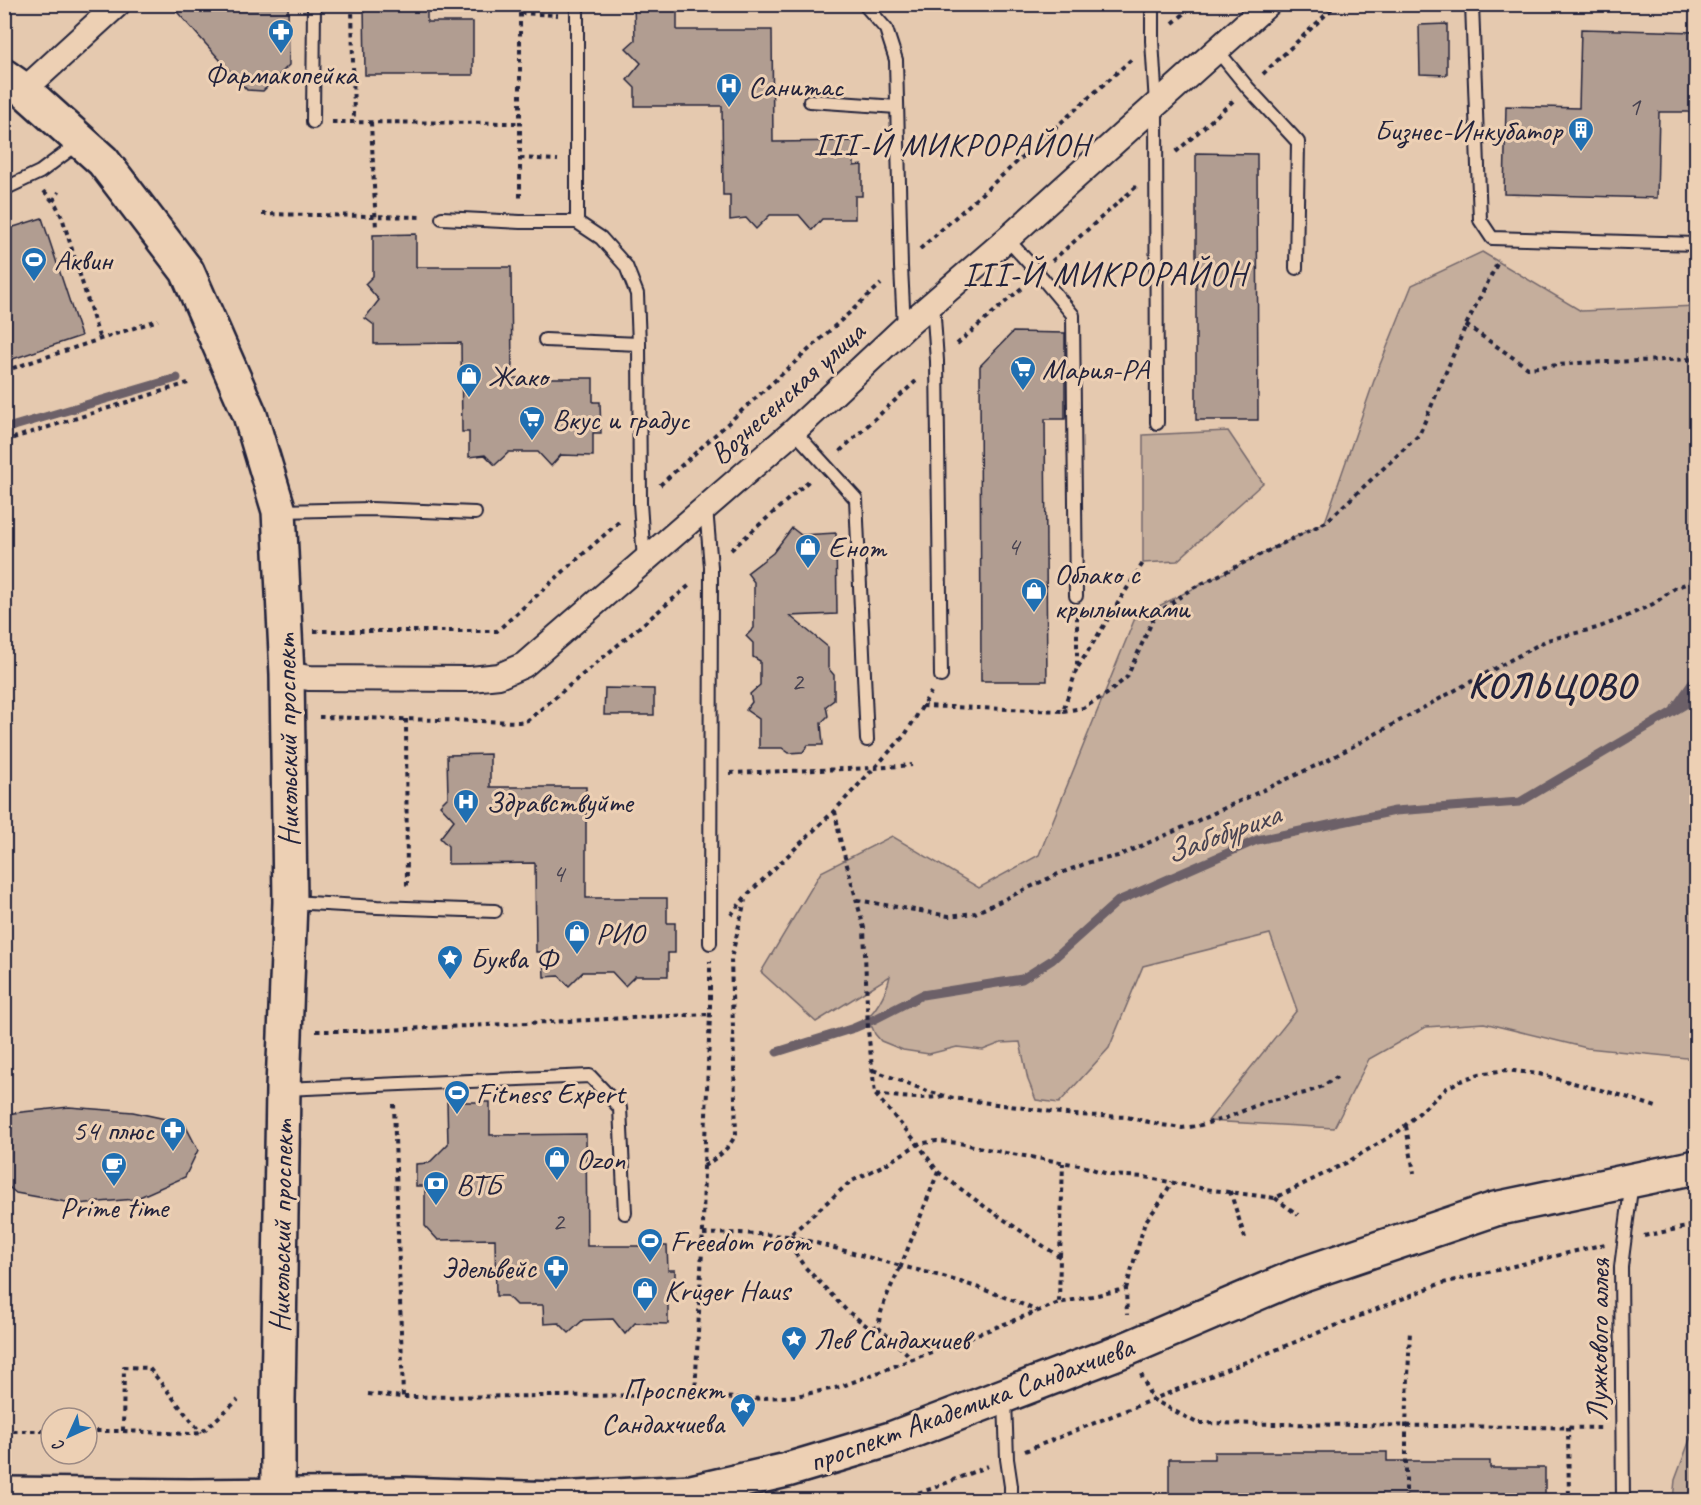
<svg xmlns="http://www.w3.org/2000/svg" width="1701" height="1505" viewBox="0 0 1701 1505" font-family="Caveat,sans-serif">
<rect width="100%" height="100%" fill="#e5c9af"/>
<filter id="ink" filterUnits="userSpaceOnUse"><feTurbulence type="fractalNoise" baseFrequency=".0167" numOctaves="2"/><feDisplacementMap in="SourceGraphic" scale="12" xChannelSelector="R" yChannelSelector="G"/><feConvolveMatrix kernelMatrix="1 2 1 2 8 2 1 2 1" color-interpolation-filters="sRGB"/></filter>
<g filter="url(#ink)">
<g fill="#c5ae9c" stroke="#74686c" stroke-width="1.5">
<path d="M1482 252 1581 311 1696 306V1059L1587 1048 1484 1023 1426 1027 1369 1059 1334 1128 1208 1121 1297 1010 1270 934 1143 966 1109 1048 1059 1103 1036 1100 1028 1080 1020 1042 1001 1043 983 1050 957 1047 929 1054 903 1050 881 1041 875 1034 872 1027 861 1026 860 1022C874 1017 887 991 890 976L816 1022 761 972 821 872 892 836 979 888 1039 855 1135 618 1325 522 1377 372 1412 285Z"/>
<polygon points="1228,431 1263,483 1177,561 1143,563 1143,435"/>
<polygon points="1696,1429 1696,1500 1673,1500 1675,1480 1692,1434"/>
</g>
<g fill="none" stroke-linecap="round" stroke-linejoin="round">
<g stroke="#6c6167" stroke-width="9">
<polyline points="4,429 177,378"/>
<polyline points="1675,708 1696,678"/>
<polyline points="777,1052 854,1028 875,1019 922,995 1022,979 1052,960 1118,901 1257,840 1395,811 1520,802 1696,698"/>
</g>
</g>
<g fill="#b19d91" stroke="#22223b" stroke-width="1.5">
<polygon points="170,4 288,4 289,65 263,91 247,90"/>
<polygon points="364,4 427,4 427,22 473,22 473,75 365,75"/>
<polygon points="634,4 677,4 677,30 772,30 773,142 854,141 854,166 862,165 862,196 855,196 855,219 822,219 812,230 799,215 770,215 756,229 746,218 730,220 730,195 723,195 722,106 635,106 635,88 627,80 641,63 626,48 635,40"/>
<polygon points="1447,24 1447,75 1420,74 1419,25"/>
<polygon points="1581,29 1696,32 1696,112 1659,112 1657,198 1504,194 1506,106 1579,108"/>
<polygon points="1196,153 1257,154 1258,420 1196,420"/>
<polygon points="42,218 81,336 4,362 4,230"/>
<polygon points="416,234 416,267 511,267 512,378 593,378 593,402 600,402 601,433 593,433 593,456 561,455 551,466 538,452 509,452 495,465 485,455 469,457 469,432 462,432 461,343 374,344 374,325 365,318 379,300 365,284 373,276 373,235"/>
<polygon points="1013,332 1065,333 1065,419 1045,419 1047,681 981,681 980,366"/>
<polygon points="792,528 801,535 836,533 837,614 790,616 828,647 828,668 834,675 834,700 826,706 828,716 821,723 823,745 808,745 803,752 789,753 782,748 759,748 759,719 746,710 752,702 750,694 760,685 760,661 753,657 753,643 746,636 754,628 754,582 747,573 773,553"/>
<polygon points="605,688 654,689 654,715 604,715"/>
<polygon points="490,754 490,787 586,787 586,898 667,898 667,923 675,923 675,953 668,953 668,976 635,976 625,986 612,972 583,972 569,986 559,976 544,977 543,952 536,952 535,863 448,864 448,846 440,838 454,820 440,805 448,797 447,755"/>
<polygon points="447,1102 490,1102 490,1135 586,1134 587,1246 667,1246 668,1270 675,1270 675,1301 668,1301 668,1324 635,1323 625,1334 613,1319 583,1320 569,1333 559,1323 544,1324 543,1305 516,1305 507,1296 496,1296 495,1239 438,1240 425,1226 425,1186 416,1186 416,1164 429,1163 448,1144"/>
<polygon points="69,1107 133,1112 184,1123 198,1150 185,1177 135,1199 77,1204 16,1193 4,1183 4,1114"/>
<polygon points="1214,1452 1387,1452 1387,1461 1490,1461 1490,1468 1545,1468 1545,1500 1169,1500 1169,1459 1214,1459"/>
</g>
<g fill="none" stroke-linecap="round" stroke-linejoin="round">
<defs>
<g id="service">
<polyline points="864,4 886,29 896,60 901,267 904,327"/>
<polyline points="1152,4 1152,41 1156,104 1157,423"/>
<polyline points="1472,4 1480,220 1492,238 1696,244"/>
<polyline points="577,6 577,222"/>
<polyline points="1217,50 1248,88 1298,142 1296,268"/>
<polyline points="810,101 897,107"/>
<polyline points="313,122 314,4"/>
<polyline points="4,189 40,172 80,142"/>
<polyline points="442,218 520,222 577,222 601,238 626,266 637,294 639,344 640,503 644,561"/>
<polyline points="1007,239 1038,273 1073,315 1076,596"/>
<polyline points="933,303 937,361 941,676"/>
<polyline points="545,340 639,344"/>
<polyline points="794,431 856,499 867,740"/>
<polyline points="706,508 711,567 710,943"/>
<polyline points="280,511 371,509 475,513"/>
<polyline points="291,902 377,907 495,911"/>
<polyline points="284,1089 590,1076 620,1108 625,1213"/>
<polyline points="1005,1399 1007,1459 1011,1486 1011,1500"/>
<polyline points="1623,1500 1621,1267 1632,1181"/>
</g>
<g id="minor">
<polyline points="24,90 118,4"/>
<polyline points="287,674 309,678 471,679 499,676 524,665 794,431 904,328 1007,239 1268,4"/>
</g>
<g id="secondary">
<polyline points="4,76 24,90 103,161 187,271 250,415 279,511 287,674 290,902 283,1089 278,1400 278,1500"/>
<polyline points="4,1494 190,1496 401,1494 557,1499 691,1492 787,1470 891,1439 1129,1348 1300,1275 1495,1209 1696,1167"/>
</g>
</defs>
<use href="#service" stroke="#22223b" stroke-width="16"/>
<use href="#minor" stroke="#22223b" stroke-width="28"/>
<use href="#secondary" stroke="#22223b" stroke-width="38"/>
<g stroke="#22223b" stroke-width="4" stroke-dasharray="4.5 4.5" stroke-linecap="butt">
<polyline points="352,4 354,122"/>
<polyline points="520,4 520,202"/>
<polyline points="520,13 558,15"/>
<polyline points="1173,23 1196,4"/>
<polyline points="1263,74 1337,4"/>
<polyline points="332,122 520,123"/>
<polyline points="371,122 376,229"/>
<polyline points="1176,152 1233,101"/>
<polyline points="520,158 558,160"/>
<polyline points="44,191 56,205 62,217 100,340"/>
<polyline points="53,201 59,192"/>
<polyline points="262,214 423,217"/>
<polyline points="920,249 1133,58"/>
<polyline points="1052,261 1137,186"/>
<polyline points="1466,325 1528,368 1579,363 1696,359"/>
<polyline points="957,344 1024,286"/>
<polyline points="4,371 158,320"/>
<polyline points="4,441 188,383"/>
<polyline points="840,451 916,381"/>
<polyline points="660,485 881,284"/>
<polyline points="731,550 811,479"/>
<polyline points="314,631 497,631 621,520"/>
<polyline points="1078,667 1143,563"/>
<polyline points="922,706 1063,711 1077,668 1077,614"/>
<polyline points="1063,711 1083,708 1107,694 1127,677 1155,615 1191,589 1326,522 1419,435 1466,325 1499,260"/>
<polyline points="319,717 519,722 528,720 691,584"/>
<polyline points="406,719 407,889"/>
<polyline points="730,773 874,768 912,765"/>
<path d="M835 811 840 839 864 928 868 1030 875 1094 918 1144 938 1172 901 1266C948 1277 994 1291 1037 1311"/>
<polyline points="857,900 949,916 975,913 1058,874 1090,862 1118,856 1173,832 1328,760 1547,640 1597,628 1623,618 1653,604 1675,588 1696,580"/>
<polyline points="731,915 746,896 835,810 905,735 931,692"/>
<polyline points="316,1031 366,1031 710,1014"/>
<polyline points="873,1070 927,1091 953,1098 1074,1115 1127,1117 1162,1125 1182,1128 1197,1126 1226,1118 1264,1102 1305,1093 1321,1087 1337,1077"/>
<path d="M876 1094C899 1097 920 1100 943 1096"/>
<polyline points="394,1104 403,1397"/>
<polyline points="1406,1126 1414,1173"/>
<path d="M704 1166C718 1157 728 1150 736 1134L731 959 745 900"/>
<polyline points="938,1172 988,1209 1060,1257 1059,1303"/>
<polyline points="1230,1191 1245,1238"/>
<polyline points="1275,1198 1298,1215"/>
<polyline points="703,1234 740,1233 789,1236 850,1182 888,1163 918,1144 937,1141 959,1143 1006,1153 1079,1165 1111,1175 1144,1177 1205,1189 1275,1198 1346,1163 1399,1131 1447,1088 1458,1082 1479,1074 1506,1070 1539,1074 1620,1095 1656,1107"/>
<polyline points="789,1236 795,1253 804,1266 847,1311 867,1326 879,1328"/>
<path d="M790 1236 901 1266C894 1280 877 1313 879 1328L913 1359"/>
<polyline points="1644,1236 1696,1225"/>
<polyline points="1060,1256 1063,1163"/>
<polyline points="1126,1289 1145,1222 1159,1204 1172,1182"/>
<polyline points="1141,1374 1152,1399 1197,1423 1603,1428"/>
<polyline points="368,1394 403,1397 695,1395 750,1399 796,1396 840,1387 1059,1303 1126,1289 1127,1315"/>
<polyline points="695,1395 703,1229 704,1166 710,1014 710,961"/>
<polyline points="1568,1427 1569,1500"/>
<polyline points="4,1431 51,1431"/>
<polyline points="87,1431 123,1431 189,1434 201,1433 238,1400"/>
<polyline points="123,1431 124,1367 149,1368 201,1433"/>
<polyline points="1025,1451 1439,1284 1605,1244"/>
<polyline points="892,1500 931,1489 988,1466"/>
<polyline points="1406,1500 1406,1426 1410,1330"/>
</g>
<use href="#service" stroke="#edd0b4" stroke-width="12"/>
<use href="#minor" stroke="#edd0b4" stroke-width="24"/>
<use href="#secondary" stroke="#edd0b4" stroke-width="33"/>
</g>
</g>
<defs>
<symbol id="pharmacy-pin" viewBox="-11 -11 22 30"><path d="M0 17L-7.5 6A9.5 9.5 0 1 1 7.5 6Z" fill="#1f6fb2" stroke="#edd0b4"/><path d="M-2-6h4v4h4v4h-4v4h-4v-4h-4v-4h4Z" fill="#fff"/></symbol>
<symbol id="hospital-pin" viewBox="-11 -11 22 30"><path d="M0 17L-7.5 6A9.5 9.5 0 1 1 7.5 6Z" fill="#1f6fb2" stroke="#edd0b4"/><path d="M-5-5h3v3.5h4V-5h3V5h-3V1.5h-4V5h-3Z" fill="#fff"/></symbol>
<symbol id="building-pin" viewBox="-11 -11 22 30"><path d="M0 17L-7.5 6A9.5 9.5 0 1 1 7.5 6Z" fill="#1f6fb2" stroke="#edd0b4"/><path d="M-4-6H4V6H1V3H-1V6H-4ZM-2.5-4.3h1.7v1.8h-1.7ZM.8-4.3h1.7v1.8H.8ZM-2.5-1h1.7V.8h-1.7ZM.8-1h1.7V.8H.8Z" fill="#fff"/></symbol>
<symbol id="stadium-pin" viewBox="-11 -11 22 30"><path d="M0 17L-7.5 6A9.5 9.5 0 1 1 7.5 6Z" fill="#1f6fb2" stroke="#edd0b4"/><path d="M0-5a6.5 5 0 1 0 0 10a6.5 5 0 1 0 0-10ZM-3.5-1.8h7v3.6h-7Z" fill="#fff"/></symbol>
<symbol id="supermarket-pin" viewBox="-11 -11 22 30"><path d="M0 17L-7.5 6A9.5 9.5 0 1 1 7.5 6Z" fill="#1f6fb2" stroke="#edd0b4"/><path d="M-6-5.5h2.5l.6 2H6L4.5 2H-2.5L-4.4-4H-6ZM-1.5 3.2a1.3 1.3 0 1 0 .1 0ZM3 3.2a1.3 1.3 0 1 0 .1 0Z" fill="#fff"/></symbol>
<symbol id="shop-pin" viewBox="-11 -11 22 30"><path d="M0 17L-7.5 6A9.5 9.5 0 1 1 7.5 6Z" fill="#1f6fb2" stroke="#edd0b4"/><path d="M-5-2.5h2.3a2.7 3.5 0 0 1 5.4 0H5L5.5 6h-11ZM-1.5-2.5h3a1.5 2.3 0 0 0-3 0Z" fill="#fff"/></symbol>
<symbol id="sight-pin" viewBox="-11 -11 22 30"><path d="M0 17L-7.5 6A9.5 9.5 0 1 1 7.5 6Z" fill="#1f6fb2" stroke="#edd0b4"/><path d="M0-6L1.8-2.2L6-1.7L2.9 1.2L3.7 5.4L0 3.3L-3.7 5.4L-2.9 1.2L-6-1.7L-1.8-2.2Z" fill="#fff"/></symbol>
<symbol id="cafe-pin" viewBox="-11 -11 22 30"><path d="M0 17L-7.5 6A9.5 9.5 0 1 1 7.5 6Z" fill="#1f6fb2" stroke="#edd0b4"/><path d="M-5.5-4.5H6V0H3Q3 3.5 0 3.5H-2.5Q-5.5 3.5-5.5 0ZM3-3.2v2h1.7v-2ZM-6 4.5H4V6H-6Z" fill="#fff"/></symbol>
<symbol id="bank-pin" viewBox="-11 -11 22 30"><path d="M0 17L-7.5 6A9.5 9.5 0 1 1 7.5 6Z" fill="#1f6fb2" stroke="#edd0b4"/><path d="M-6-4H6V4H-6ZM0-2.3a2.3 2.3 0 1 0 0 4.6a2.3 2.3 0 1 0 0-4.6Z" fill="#fff"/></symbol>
</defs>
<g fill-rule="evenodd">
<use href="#pharmacy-pin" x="266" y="17" width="30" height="40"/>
<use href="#hospital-pin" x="714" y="71" width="30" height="40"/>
<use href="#building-pin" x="1566" y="115" width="30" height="40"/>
<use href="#stadium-pin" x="19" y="245" width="30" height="40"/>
<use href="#supermarket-pin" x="1008" y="354" width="30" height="40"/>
<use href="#shop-pin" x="454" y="361" width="30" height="40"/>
<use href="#supermarket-pin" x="517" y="404" width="30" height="40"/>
<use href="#shop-pin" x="793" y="532" width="30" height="40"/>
<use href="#shop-pin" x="1019" y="576" width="30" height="40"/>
<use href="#hospital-pin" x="451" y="787" width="30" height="40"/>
<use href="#shop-pin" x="562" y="918" width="30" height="40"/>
<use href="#sight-pin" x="435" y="943" width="30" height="40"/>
<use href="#stadium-pin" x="442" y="1078" width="30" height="40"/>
<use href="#pharmacy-pin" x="158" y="1115" width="30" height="40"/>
<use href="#shop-pin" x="542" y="1144" width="30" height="40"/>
<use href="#cafe-pin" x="99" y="1150" width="30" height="40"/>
<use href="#bank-pin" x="421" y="1169" width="30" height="40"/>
<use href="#stadium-pin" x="635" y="1226" width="30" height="40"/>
<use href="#pharmacy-pin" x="541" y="1253" width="30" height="40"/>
<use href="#shop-pin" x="630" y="1275" width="30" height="40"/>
<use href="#sight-pin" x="779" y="1324" width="30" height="40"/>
<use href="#sight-pin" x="728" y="1391" width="30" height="40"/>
</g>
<g text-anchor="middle" stroke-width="6" stroke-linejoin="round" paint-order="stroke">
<g font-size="27" fill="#464150">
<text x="1634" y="115">1</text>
<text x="1013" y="555">4</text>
<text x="797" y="690">2</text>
<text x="558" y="882">4</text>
<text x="558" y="1230">2</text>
</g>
<g font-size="30" fill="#22223b" stroke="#edd0b4" text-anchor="start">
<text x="281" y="84" text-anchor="middle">Фармакопейка</text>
<text x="748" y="96">Санитас</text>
<text x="1562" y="140" text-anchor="end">Бизнес-Инкубатор</text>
<text x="54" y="270">Аквин</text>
<text x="1042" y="379">Мария-РА</text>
<text x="488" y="386">Жако</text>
<text x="552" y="429">Вкус и градус</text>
<text x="828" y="557">Енот</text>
<text x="1054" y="584">Облако с<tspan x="1054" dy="34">крылышками</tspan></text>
<text x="486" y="812">Здравствуйте</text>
<text x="596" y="943">РИО</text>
<text x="470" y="968">Буква Ф</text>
<text x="476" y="1103">Fitness Expert</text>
<text x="154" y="1140" text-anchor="end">54 плюс</text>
<text x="576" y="1169">Ozon</text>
<text x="456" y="1194">ВТБ</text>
<text x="114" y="1217" text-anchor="middle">Prime time</text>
<text x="670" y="1251">Freedom room</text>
<text x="536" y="1278" text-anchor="end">Эдельвейс</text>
<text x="664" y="1300">Kruger Haus</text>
<text x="814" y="1349">Лев Сандахчиев</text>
<text x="724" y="1399" text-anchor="end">Проспект<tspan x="724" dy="34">Сандахчиева</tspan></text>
</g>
<g font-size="30" fill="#22223b" stroke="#edd0b4">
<text transform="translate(787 393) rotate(-42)" y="10">Вознесенская улица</text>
<text transform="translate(287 740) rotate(-91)" y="10">Никольский проспект</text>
<text transform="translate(281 1226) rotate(-89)" y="10">Никольский проспект</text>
<text transform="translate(1598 1340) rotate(-89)" y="10">Лужкового аллея</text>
<text transform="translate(971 1404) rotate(-20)" y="10">проспект Академика Сандахчиева</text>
</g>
<g font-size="32" letter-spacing="1.5" fill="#22223b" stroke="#edd0b4">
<text x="952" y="155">III-Й МИКРОРАЙОН</text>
</g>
<g font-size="32" font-style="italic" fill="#474251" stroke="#edd0b4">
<text transform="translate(1222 833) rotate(-20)" y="11">Забобуриха</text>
</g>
<g font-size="33" letter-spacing="1.5" fill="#22223b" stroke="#edd0b4">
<text x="1105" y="285">III-Й МИКРОРАЙОН</text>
</g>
<g font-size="36" font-weight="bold" letter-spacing="1.5" fill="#22223b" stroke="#edd0b4">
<text x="1552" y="697">КОЛЬЦОВО</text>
</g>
</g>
<rect width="1701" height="1505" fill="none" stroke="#edd0b4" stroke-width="24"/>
<rect x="12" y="12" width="1677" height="1481" fill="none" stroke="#22223b" stroke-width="2" filter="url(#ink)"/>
<g transform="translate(69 1436) rotate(225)"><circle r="28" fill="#edd0b4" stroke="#9c8a84" stroke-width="1.5"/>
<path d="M0-4.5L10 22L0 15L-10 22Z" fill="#1f6fb2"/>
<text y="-9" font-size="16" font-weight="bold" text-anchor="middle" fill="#22223b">С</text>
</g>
</svg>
